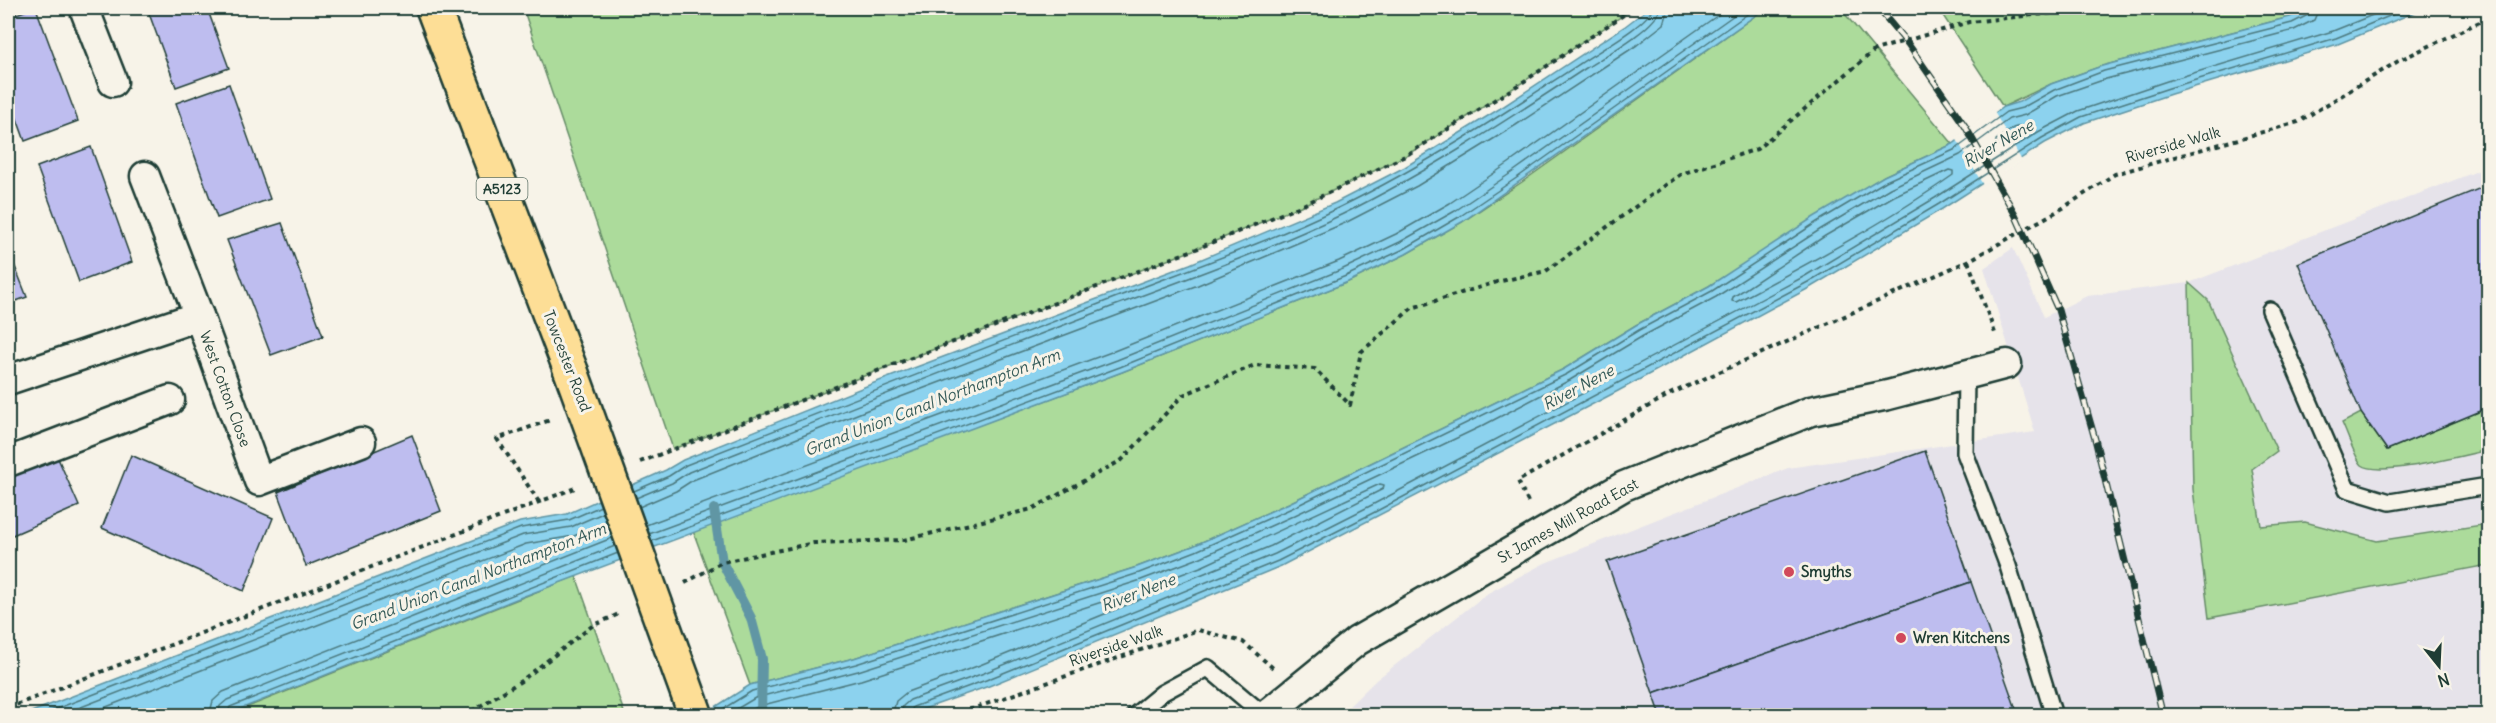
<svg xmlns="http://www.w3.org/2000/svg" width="2496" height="723" viewBox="0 0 2496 723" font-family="Delius,sans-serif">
<rect width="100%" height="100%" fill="#f7f3e8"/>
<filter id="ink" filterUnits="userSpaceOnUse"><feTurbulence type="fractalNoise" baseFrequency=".0167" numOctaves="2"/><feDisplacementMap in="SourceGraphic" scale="12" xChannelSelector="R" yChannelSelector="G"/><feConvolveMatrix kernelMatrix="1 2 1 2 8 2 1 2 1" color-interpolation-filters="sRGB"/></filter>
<g filter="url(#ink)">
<polygon fill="#e6e3ea" points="2488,167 2488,715 1339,716 1376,680 1488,593 1545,563 1788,468 2035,432 1984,268 2013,248 2044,317 2087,296 2189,283"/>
<g fill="#acdb9b" stroke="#668c68" stroke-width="1.5">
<polygon points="523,8 1634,8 1523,82 1405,156 1303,205 1196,249 673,449"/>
<polygon points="1766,8 1840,8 1953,144 1884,176 1709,286 1636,325 1564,369 1289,503 1193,546 1137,567 854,658 750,685 693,531 1122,372 1348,282 1406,254 1462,222 1522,182"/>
<polygon points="1938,8 2310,8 2290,17 2102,66 2051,84 2003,107"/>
<polygon points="2189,283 2208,300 2277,451 2252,469 2261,526 2305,522 2377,541 2488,524 2488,565 2209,618 2193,489"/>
<path d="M2488 408V450C2464 455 2379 478 2362 465 2355 458 2347 433 2342 423L2361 413 2387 450Z"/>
<polygon points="576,576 625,715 225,716"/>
</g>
<g fill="#8cd2ee" stroke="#6096a4" stroke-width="1.5">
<polygon points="1649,8 1766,8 1462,222 1406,254 1348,282 1122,372 519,598 225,715 21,716 520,522 567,514 666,470 683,460 874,383 1190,264 1335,203 1405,167 1504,106 1624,27"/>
<polygon points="2310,8 2425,8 2338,44 2171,94 2084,123 2045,143 1942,209 1811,287 1618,391 1281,566 989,686 907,715 701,716 750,685 854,658 1137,567 1193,546 1289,503 1564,369 1636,325 1709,286 1814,217 1884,176 1953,144 2003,107 2019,102 2051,84 2102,66 2290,17"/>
</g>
<polygon fill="#f7f3e8" points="1993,110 2022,161 1983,185 1956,138"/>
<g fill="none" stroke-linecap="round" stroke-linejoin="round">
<g stroke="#4b797e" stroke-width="1.5">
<polygon points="2020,126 2023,128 2022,131 1999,145 1996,144 1996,140 2013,128"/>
<path d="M1949 170 1953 171V175C1885 223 1809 263 1736 302L1732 301 1733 297 1825 236 1894 196Z"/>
<path d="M634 491 669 476 686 465C823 411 961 357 1099 304 1180 272 1262 245 1340 207 1424 166 1503 114 1581 63 1595 53 1650 23 1652 8"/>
<path d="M636 498 672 483 689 472C828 417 966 362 1106 309 1185 279 1266 251 1343 214 1428 172 1507 120 1586 68 1603 57 1658 27 1660 8"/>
<polyline points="639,507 676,491 693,480 882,404 1198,285 1345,223 1417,186 1516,125 1637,45 1664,24 1669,8"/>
<polyline points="646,525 1114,351 1339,261 1396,234 1450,203 1509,163 1728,8"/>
<polyline points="649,534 1117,360 1343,269 1400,242 1455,211 1514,171 1744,8"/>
<polyline points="652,541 1120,367 1346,276 1404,249 1459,217 1518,177 1756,8"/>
<polyline points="713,715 752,691 856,664 1139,573 1196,551 1292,508 1567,374 1639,330 1712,291 1817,222 1886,181 1956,149 2006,112 2022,108 2054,90 2104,71 2292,23 2308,15 2311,8"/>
<polyline points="38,716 521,528 569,520 601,506"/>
<polyline points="58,716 523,535 571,527 603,513"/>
<polyline points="83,716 526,544 574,536 606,522"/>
<polyline points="209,716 213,701 223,692 612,538"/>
<polyline points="218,716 220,706 227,700 615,546"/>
<polyline points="226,716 230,707 618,553"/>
<polyline points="725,716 755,698 858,671 1141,580 1199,558 1295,515 1482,426 1570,380 1643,336 1716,297 1821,229 1890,188 1960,155 2009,119 2025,115 2057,96 2106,79 2294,30 2314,20 2319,8"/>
<polyline points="741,716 759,706 861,680 1145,588 1203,566 1380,484 1384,485 1383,489 1271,546 980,665 907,692 896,701 892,716"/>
<polyline points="901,716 903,706 910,700 984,673 1275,554 1370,506 1805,276 1935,198 2038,132 2078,111 2167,81 2333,31 2390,8"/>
<polyline points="909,716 913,707 986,680 1278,561 1373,513 1808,282 1939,204 2042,138 2081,117 2169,88 2336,38 2409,8"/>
</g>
<polyline stroke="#6096a4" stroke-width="10" points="714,509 722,562 751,618 762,659 761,716"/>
</g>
<g fill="#bebdef" stroke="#1f3d34" stroke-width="1.5">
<polygon points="33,8 36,8 78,121 25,141 8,94 8,17"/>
<polygon points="147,8 207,8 229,68 176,87"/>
<polygon points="229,84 270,199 217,218 176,103"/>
<polygon points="91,147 132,262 79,282 37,167"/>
<polygon points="2488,185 2488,408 2387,450 2361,413 2298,263"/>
<polygon points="282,223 323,336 271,355 227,240"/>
<polygon points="8,249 27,297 8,304"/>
<polygon points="412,435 441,511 306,566 278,492"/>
<polygon points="1925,451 1971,582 1653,693 1607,562"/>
<polygon points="131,455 273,518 244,591 102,528"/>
<polygon points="57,456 79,506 8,537 8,477"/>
<polygon points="1971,582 2016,709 1998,716 1661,716 1653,693"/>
</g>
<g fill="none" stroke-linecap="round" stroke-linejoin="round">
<defs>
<g id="lane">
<polyline points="2270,310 2347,489 2390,502 2488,486"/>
<polyline points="1966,374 1965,453 2008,566 2054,716"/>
<polyline points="1134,716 1162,693 1208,668 1265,716"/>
</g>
<g id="street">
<polyline points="84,8 113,82"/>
<polyline points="145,176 199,316"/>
<polyline points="8,380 199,316 259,481 361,442"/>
<polyline points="8,462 170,400"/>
<polyline points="1265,716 1357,641 1624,486 1811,411 1888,395 2007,364"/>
</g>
<polyline id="primary" points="433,8 571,371"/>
</defs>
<use href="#lane" stroke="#1f3d34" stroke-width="20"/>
<use href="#street" stroke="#1f3d34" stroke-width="33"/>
<use href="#primary" stroke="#1f3d34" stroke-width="38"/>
<g stroke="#1f3d34" stroke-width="4" stroke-dasharray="4.5 4.5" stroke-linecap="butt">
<polyline points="1968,261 1995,333"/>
<polyline points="640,462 1196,249 1303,205 1405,156 1523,82 1634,8"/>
<polyline points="539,502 497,439 550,420"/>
<polyline points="1528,502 1518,481 1670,394 1968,261 2063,208 2115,174 2298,122 2400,60 2488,18"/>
<polyline points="685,583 722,562 814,543 904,540 1032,509 1122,460 1183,395 1255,365 1315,369 1350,405 1361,352 1412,308 1497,282 1546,271 1681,174 1757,149 1875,50 1969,22 2099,8"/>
<polyline points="8,708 575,488"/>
<polyline points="464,716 521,681 592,626 621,613"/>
<polyline points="952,716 1198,630 1243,642 1273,668"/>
</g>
<use href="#lane" stroke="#f7f3e8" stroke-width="15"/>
<use href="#street" stroke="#f7f3e8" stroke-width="28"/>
<use href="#primary" stroke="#fdde96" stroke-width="33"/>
<defs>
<polyline id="rail" points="1878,8 1908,44 1965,126 2015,214 2058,310 2095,439 2163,716"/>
</defs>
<use href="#rail" stroke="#1f3d34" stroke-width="7"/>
<use href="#rail" stroke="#f7f3e8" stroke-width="4.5" stroke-dasharray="14" stroke-linecap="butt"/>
<defs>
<polyline id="primary-bridge" points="571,371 696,716"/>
</defs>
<use href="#primary-bridge" stroke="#1f3d34" stroke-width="38" stroke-linecap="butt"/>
<use href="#primary-bridge" stroke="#fdde96" stroke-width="33"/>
</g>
</g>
<g fill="#d1495b" stroke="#f7f3e8" stroke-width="2">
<circle cx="1789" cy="572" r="6"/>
<circle cx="1901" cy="638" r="6"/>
</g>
<g text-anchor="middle" stroke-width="6" stroke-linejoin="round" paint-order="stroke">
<rect fill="#f7f3e8" stroke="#60746a" stroke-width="1.5" x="476.5" y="178" width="51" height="22" rx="4.5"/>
<g font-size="14" font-weight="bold" fill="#1f3d34">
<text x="502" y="194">A5123</text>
</g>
<g font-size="15" fill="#1f3d34" stroke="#f7f3e8">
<text transform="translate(2173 145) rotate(-16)" y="5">Riverside Walk</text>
<text transform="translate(567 361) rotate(69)" y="5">Towcester Road</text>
<text transform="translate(225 389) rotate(70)" y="5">West Cotton Close</text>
<text transform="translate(1568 521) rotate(-29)" y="5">St James Mill Road East</text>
<text transform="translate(1116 646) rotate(-19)" y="5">Riverside Walk</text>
</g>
<g font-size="15" font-weight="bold" fill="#1f3d34" stroke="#f7f3e8" text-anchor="start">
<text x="1801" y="577">Smyths</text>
<text x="1913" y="643">Wren Kitchens</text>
</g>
<g font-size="16" font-style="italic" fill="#355b59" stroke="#f7f3e8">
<text transform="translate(1998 143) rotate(-30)" y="6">River Nene</text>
<text transform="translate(1578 387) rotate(-28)" y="6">River Nene</text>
<text transform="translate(932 402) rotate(-21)" y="6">Grand Union Canal Northampton Arm</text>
<text transform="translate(478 576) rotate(-21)" y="6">Grand Union Canal Northampton Arm</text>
<text transform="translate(1138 592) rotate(-21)" y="6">River Nene</text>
</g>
</g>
<rect width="2496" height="723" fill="none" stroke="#f7f3e8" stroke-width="30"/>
<rect x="15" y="15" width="2466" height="693" fill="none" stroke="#1f3d34" stroke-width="2" filter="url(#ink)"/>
<g transform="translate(2439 666) rotate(162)" stroke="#f7f3e8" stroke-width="4.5" paint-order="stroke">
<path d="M0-4.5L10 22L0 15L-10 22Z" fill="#1f3d34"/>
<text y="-9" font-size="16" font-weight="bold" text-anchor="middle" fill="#1f3d34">N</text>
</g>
</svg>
